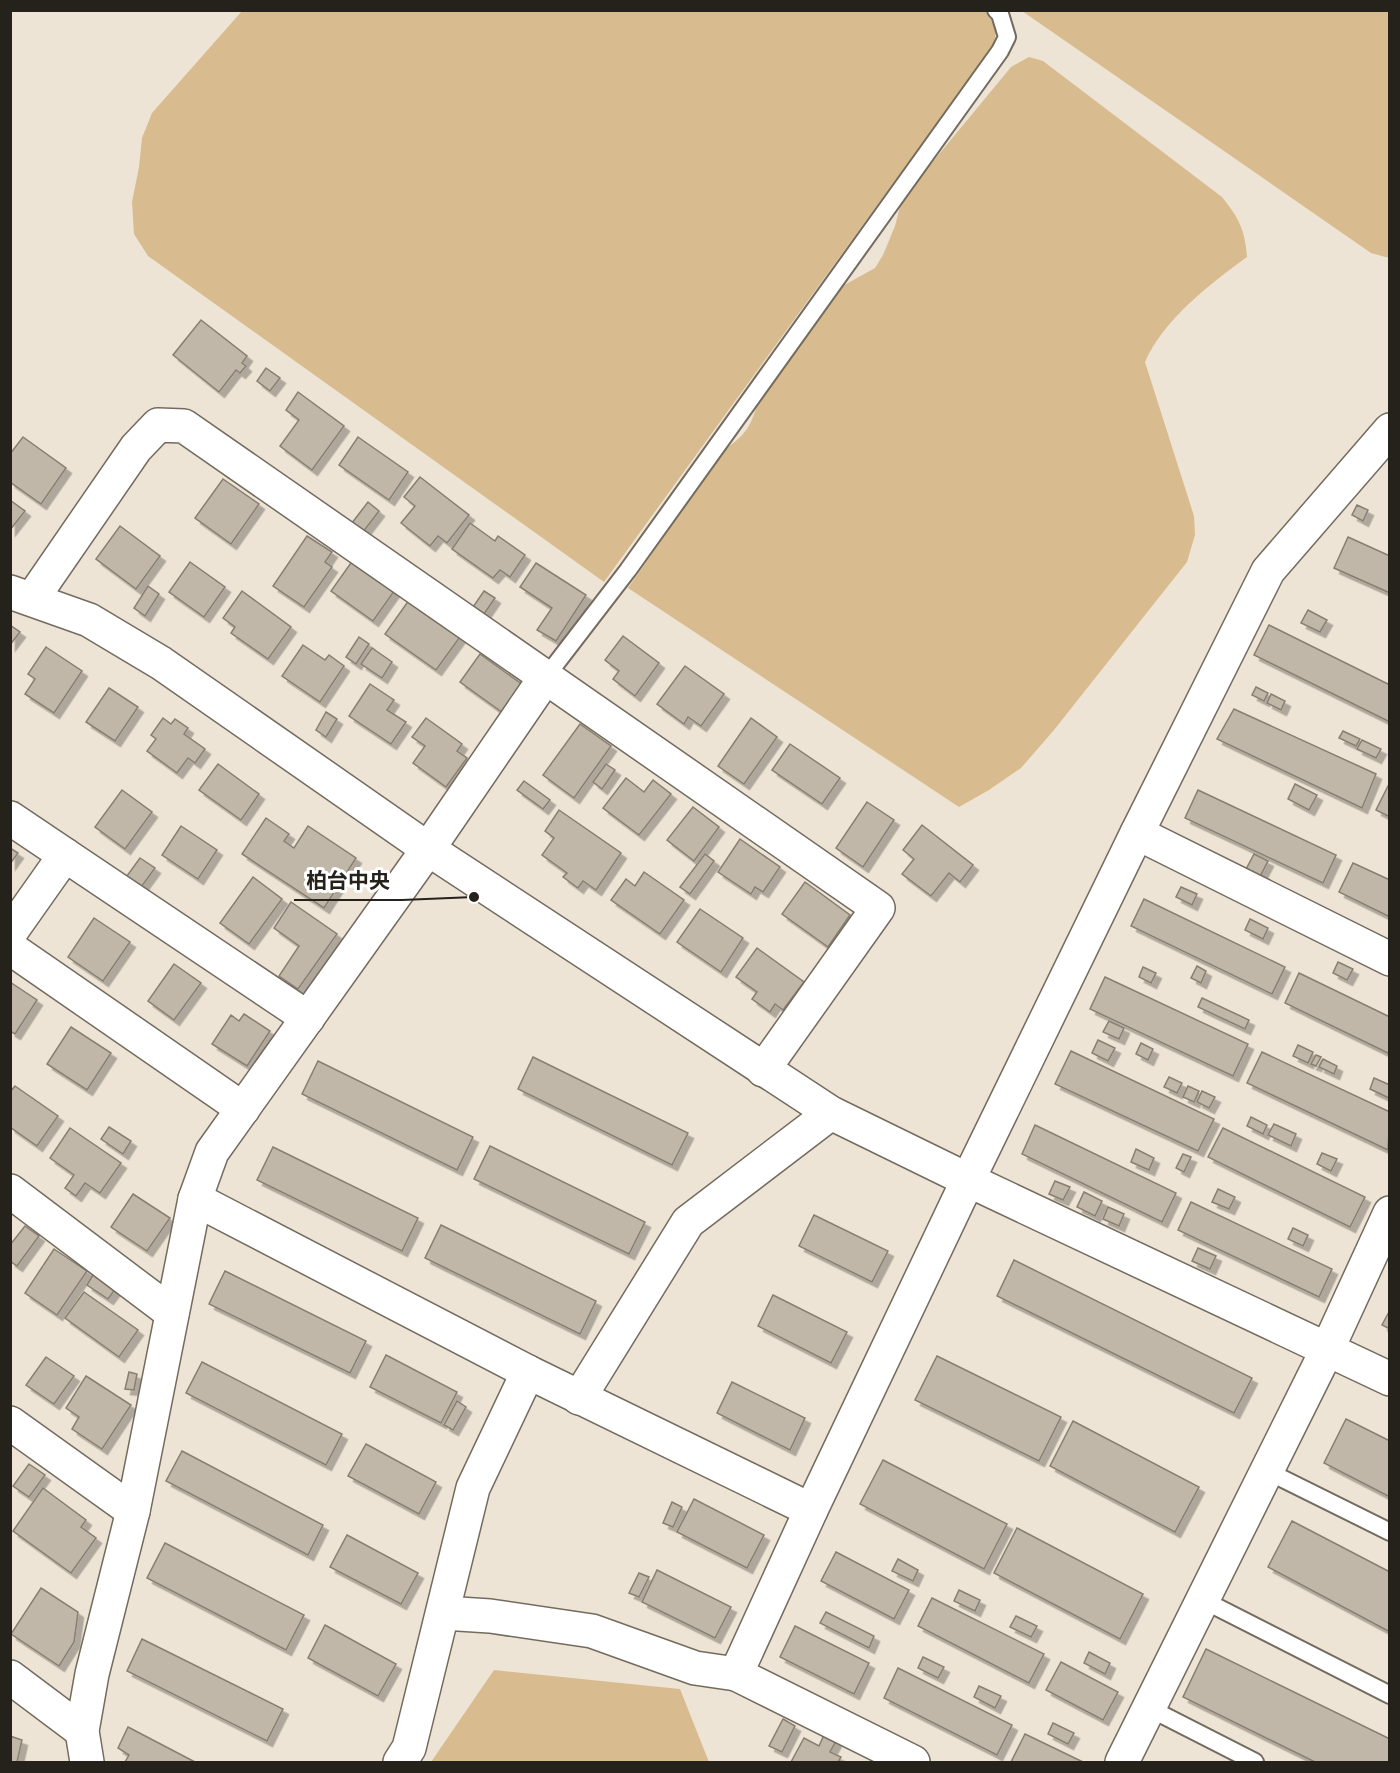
<svg xmlns="http://www.w3.org/2000/svg" width="1400" height="1773" viewBox="0 0 1400 1773" font-family="'Playfair Display','Noto Sans JP',serif">
<defs>
<filter id="shadow"><feDropShadow dx="5.5" dy="5.5" stdDeviation="0" flood-color="#0004"/></filter>
</defs>
<rect width="100%" height="100%" fill="#eee4d5"/>
<g fill="#d8bc8f">
<polygon points="987,10 996,31 994,44 604,582 148,256 134,234 132,202 139,167 142,138 152,113 242,11"/>
<polygon points="1022,11 1389,11 1389,258 1371,253"/>
<path d="M1029 57 1043 61 1222 197C1239 218 1245 230 1247 257 1211 283 1163 320 1145 362L1194 516 1195 535 1187 562 1054 730 1021 768 989 790 959 807 628 588 724 450C747 434 751 426 759 399L839 288 875 268 883 255 895 226 902 199 1011 67Z"/>
<polygon points="494,1670 680,1689 709,1762 431,1762"/>
</g>
<g fill="#c0b7a8" stroke="#877f71" stroke-width="1.5" filter="url(#shadow)">
<polygon points="201,320 247,356 242,363 246,366 240,373 236,370 219,392 173,355"/>
<polygon points="266,368 280,378 270,391 257,381"/>
<polygon points="298,392 344,426 312,470 280,446 299,420 286,410"/>
<polygon points="23,437 66,468 41,504 10,482 10,454"/>
<polygon points="358,437 408,472 389,500 339,465"/>
<polygon points="420,477 469,515 447,543 438,536 430,546 401,523 415,506 404,497"/>
<polygon points="223,479 259,504 231,544 195,518"/>
<polygon points="10,500 25,511 10,530"/>
<polygon points="368,502 379,511 363,532 352,523"/>
<polygon points="1357,505 1368,510 1363,521 1352,515"/>
<polygon points="470,523 495,541 498,536 525,555 510,577 500,570 493,578 452,549"/>
<polygon points="120,526 160,556 136,589 96,559"/>
<polygon points="307,536 332,552 325,562 332,567 304,607 273,586"/>
<polygon points="1348,537 1390,556 1390,593 1334,568"/>
<polygon points="353,560 395,590 373,621 331,591"/>
<polygon points="190,562 225,587 204,617 169,592"/>
<polygon points="536,563 586,595 556,641 537,630 552,608 520,587"/>
<polygon points="148,586 159,594 145,616 134,608"/>
<polygon points="242,591 291,627 268,659 231,633 235,627 223,618"/>
<polygon points="484,591 495,598 484,614 473,607"/>
<polygon points="409,600 460,637 436,670 385,634"/>
<polygon points="1308,610 1327,620 1320,632 1301,623"/>
<polygon points="10,625 20,632 10,645"/>
<polygon points="1269,625 1390,685 1390,722 1254,655"/>
<polygon points="623,636 659,663 635,696 613,679 619,671 605,660"/>
<polygon points="359,637 369,644 356,664 346,657"/>
<polygon points="303,645 325,660 329,655 344,666 320,702 282,676"/>
<polygon points="46,647 82,671 54,713 25,694 35,679 28,674"/>
<polygon points="372,648 392,662 382,678 361,664"/>
<polygon points="480,654 523,685 503,713 460,682"/>
<polygon points="685,666 724,694 701,726 688,717 684,724 657,704"/>
<polygon points="370,684 394,700 387,710 406,722 391,744 349,716"/>
<polygon points="1256,687 1268,693 1264,701 1252,695"/>
<polygon points="109,688 138,707 115,741 86,722"/>
<polygon points="1271,694 1285,701 1281,710 1267,703"/>
<polygon points="1234,709 1376,774 1362,808 1217,739"/>
<polygon points="326,712 337,719 326,737 316,730"/>
<polygon points="163,718 171,724 175,719 188,728 184,734 205,749 195,763 188,758 177,773 147,751 156,739 151,735"/>
<polygon points="426,718 462,744 457,751 467,758 446,787 413,763 425,746 412,737"/>
<polygon points="751,718 777,737 744,784 718,766"/>
<polygon points="580,724 611,746 574,798 543,775"/>
<polygon points="1343,731 1360,739 1356,746 1339,738"/>
<polygon points="1362,740 1381,749 1376,758 1357,749"/>
<polygon points="790,744 840,778 822,804 772,770"/>
<polygon points="218,764 259,794 241,820 199,790"/>
<polygon points="606,764 615,770 602,789 593,782"/>
<polygon points="626,778 644,792 653,780 671,794 639,835 603,808"/>
<polygon points="524,781 550,800 543,809 517,790"/>
<polygon points="1390,782 1390,817 1376,810"/>
<polygon points="1295,784 1317,795 1309,810 1288,799"/>
<polygon points="122,790 152,812 125,849 95,827"/>
<polygon points="1198,790 1336,855 1323,883 1185,818"/>
<polygon points="867,802 894,820 863,867 836,848"/>
<polygon points="693,807 719,827 694,861 667,840"/>
<polygon points="559,810 621,853 596,890 583,881 578,888 563,877 567,873 542,855 554,838 545,831"/>
<polygon points="266,818 289,834 284,841 294,848 308,826 356,858 324,908 242,854"/>
<polygon points="922,825 973,865 960,882 949,873 931,896 902,874 914,859 903,850"/>
<polygon points="181,826 217,850 198,879 162,855"/>
<polygon points="740,839 780,867 763,892 755,887 751,894 718,872"/>
<polygon points="10,848 18,853 10,864"/>
<polygon points="705,854 714,861 690,894 680,887"/>
<polygon points="1254,854 1268,861 1256,884 1242,877"/>
<polygon points="140,858 155,868 139,890 124,880"/>
<polygon points="1353,863 1390,880 1390,917 1339,892"/>
<polygon points="644,872 684,900 660,934 611,900 626,879 635,886"/>
<polygon points="253,877 282,899 249,944 220,923"/>
<polygon points="805,882 850,915 828,947 782,914"/>
<polygon points="1181,887 1197,894 1192,905 1176,897"/>
<polygon points="1144,899 1285,967 1272,994 1131,926"/>
<polygon points="291,902 337,934 298,989 279,976 299,946 274,928"/>
<polygon points="700,909 743,938 721,972 677,942"/>
<polygon points="94,918 130,942 103,981 68,957"/>
<polygon points="1250,919 1268,928 1263,939 1245,930"/>
<polygon points="757,948 804,982 783,1010 775,1004 770,1012 752,999 757,992 736,977"/>
<polygon points="1338,962 1353,969 1347,980 1333,973"/>
<polygon points="174,964 201,983 174,1020 148,1001"/>
<polygon points="1197,966 1206,971 1201,983 1191,978"/>
<polygon points="1143,967 1156,973 1151,983 1139,977"/>
<polygon points="1299,973 1390,1017 1390,1054 1285,1003"/>
<polygon points="1105,977 1248,1044 1233,1076 1090,1009"/>
<polygon points="10,982 37,1000 15,1034 10,1031"/>
<polygon points="1202,998 1249,1020 1245,1029 1198,1007"/>
<polygon points="244,1014 270,1031 247,1066 212,1044 231,1015 239,1021"/>
<polygon points="1109,1021 1124,1028 1119,1039 1103,1032"/>
<polygon points="71,1027 111,1053 87,1090 47,1064"/>
<polygon points="1098,1040 1115,1048 1108,1061 1092,1053"/>
<polygon points="1141,1043 1153,1049 1148,1060 1136,1054"/>
<polygon points="1298,1045 1313,1052 1308,1063 1293,1056"/>
<polygon points="1071,1051 1214,1119 1198,1151 1055,1084"/>
<polygon points="1262,1052 1390,1112 1388,1150 1247,1083"/>
<polygon points="1316,1055 1321,1057 1316,1066 1311,1064"/>
<polygon points="533,1057 688,1133 672,1165 518,1089"/>
<polygon points="1323,1059 1337,1066 1334,1074 1319,1067"/>
<polygon points="318,1061 473,1137 457,1170 302,1094"/>
<polygon points="1169,1077 1182,1083 1177,1093 1164,1087"/>
<polygon points="1374,1078 1390,1085 1389,1098 1370,1089"/>
<polygon points="15,1086 58,1116 37,1146 10,1127 10,1092"/>
<polygon points="1188,1086 1199,1091 1194,1102 1183,1097"/>
<polygon points="1202,1091 1215,1097 1209,1108 1197,1102"/>
<polygon points="1251,1117 1267,1125 1263,1134 1247,1126"/>
<polygon points="1274,1124 1296,1134 1291,1146 1268,1135"/>
<polygon points="1035,1125 1176,1193 1162,1222 1022,1154"/>
<polygon points="109,1127 131,1141 123,1154 101,1139"/>
<polygon points="70,1128 121,1163 100,1193 85,1183 76,1196 65,1188 74,1175 50,1158"/>
<polygon points="1223,1128 1365,1197 1350,1227 1208,1157"/>
<polygon points="490,1146 645,1222 629,1254 474,1179"/>
<polygon points="273,1147 418,1218 402,1251 257,1180"/>
<polygon points="1136,1149 1154,1158 1149,1170 1131,1162"/>
<polygon points="1322,1153 1337,1159 1331,1171 1317,1164"/>
<polygon points="1183,1154 1191,1157 1184,1172 1176,1168"/>
<polygon points="1055,1181 1070,1187 1063,1200 1049,1194"/>
<polygon points="1218,1189 1235,1197 1229,1209 1212,1202"/>
<polygon points="1084,1192 1102,1201 1095,1216 1077,1207"/>
<polygon points="133,1194 170,1218 147,1251 111,1227"/>
<polygon points="1191,1202 1332,1269 1319,1297 1178,1230"/>
<polygon points="1108,1207 1124,1214 1119,1226 1103,1219"/>
<polygon points="814,1215 888,1251 872,1282 799,1246"/>
<polygon points="441,1225 596,1301 580,1334 425,1258"/>
<polygon points="25,1226 39,1236 17,1266 10,1261 10,1245"/>
<polygon points="1293,1228 1308,1235 1303,1246 1288,1239"/>
<polygon points="1198,1248 1216,1256 1210,1269 1192,1261"/>
<polygon points="54,1249 87,1271 57,1315 25,1293"/>
<polygon points="1014,1260 1252,1378 1234,1413 997,1296"/>
<polygon points="225,1271 366,1341 350,1373 209,1304"/>
<polygon points="94,1273 116,1288 108,1299 87,1285"/>
<polygon points="84,1292 138,1330 119,1357 65,1318"/>
<polygon points="773,1295 847,1332 831,1363 758,1326"/>
<polygon points="1390,1310 1390,1329 1382,1325"/>
<polygon points="386,1355 457,1392 441,1423 370,1387"/>
<polygon points="937,1356 1061,1417 1039,1461 915,1400"/>
<polygon points="46,1357 74,1376 54,1404 26,1385"/>
<polygon points="202,1362 342,1434 326,1465 186,1393"/>
<polygon points="129,1372 137,1374 134,1390 125,1389"/>
<polygon points="86,1376 131,1405 102,1449 72,1429 79,1417 66,1408"/>
<polygon points="732,1382 805,1418 790,1450 717,1413"/>
<polygon points="457,1401 466,1407 453,1430 444,1425"/>
<polygon points="1346,1419 1390,1441 1390,1497 1324,1463"/>
<polygon points="1073,1421 1199,1487 1175,1532 1050,1466"/>
<polygon points="366,1444 436,1482 419,1514 348,1476"/>
<polygon points="182,1451 323,1525 308,1555 166,1481"/>
<polygon points="883,1460 1007,1524 984,1569 860,1504"/>
<polygon points="29,1464 45,1475 29,1497 13,1486"/>
<polygon points="43,1488 86,1520 81,1527 96,1538 71,1573 13,1531"/>
<polygon points="694,1499 764,1535 747,1568 677,1532"/>
<polygon points="672,1502 682,1507 673,1527 663,1523"/>
<polygon points="1292,1521 1390,1572 1390,1632 1268,1567"/>
<polygon points="1017,1528 1143,1594 1120,1639 994,1573"/>
<polygon points="347,1535 418,1573 401,1604 330,1567"/>
<polygon points="165,1543 304,1615 286,1650 147,1578"/>
<polygon points="836,1552 909,1590 894,1619 821,1581"/>
<polygon points="898,1559 918,1570 913,1581 892,1571"/>
<polygon points="657,1570 731,1607 715,1638 642,1602"/>
<polygon points="639,1573 649,1577 639,1597 629,1593"/>
<polygon points="41,1588 78,1612 74,1642 59,1666 11,1634"/>
<polygon points="959,1590 980,1600 975,1611 954,1601"/>
<polygon points="932,1598 1044,1654 1029,1683 918,1626"/>
<polygon points="826,1612 874,1636 869,1648 820,1623"/>
<polygon points="1016,1616 1037,1626 1031,1637 1010,1627"/>
<polygon points="325,1625 396,1664 378,1696 308,1658"/>
<polygon points="795,1626 869,1663 854,1694 780,1657"/>
<polygon points="142,1639 283,1709 267,1741 127,1671"/>
<polygon points="1206,1649 1390,1739 1390,1762 1315,1762 1183,1697"/>
<polygon points="1089,1652 1110,1663 1105,1674 1084,1663"/>
<polygon points="923,1657 944,1667 938,1678 918,1668"/>
<polygon points="1061,1662 1118,1692 1103,1720 1046,1690"/>
<polygon points="898,1668 1012,1725 997,1755 884,1698"/>
<polygon points="979,1686 1001,1696 995,1708 974,1697"/>
<polygon points="783,1719 795,1726 782,1752 769,1746"/>
<polygon points="1053,1723 1074,1733 1068,1744 1048,1734"/>
<polygon points="128,1727 195,1762 125,1762 129,1755 118,1748"/>
<polygon points="1025,1734 1083,1762 1011,1762"/>
<polygon points="824,1735 836,1741 830,1752 841,1757 838,1762 791,1762 804,1738 819,1746"/>
<polygon points="10,1736 22,1740 17,1762 10,1762"/>
</g>
<g fill="none" stroke-linecap="round" stroke-linejoin="round">
<defs>
<g id="service">
<polyline points="545,678 628,570 1000,51 1007,37 1000,14 996,10"/>
<polyline points="1267,1471 1390,1532"/>
<polyline points="1203,1600 1390,1695"/>
<polyline points="1149,1708 1255,1762"/>
</g>
<g id="minor">
<polyline points="32,599 136,448 158,425 184,426 878,908 763,1070"/>
<polyline points="10,818 65,855"/>
<polyline points="1137,833 1390,959"/>
<polyline points="428,849 545,678"/>
<polyline points="10,933 65,855 308,1018"/>
<polyline points="10,948 243,1109"/>
<polyline points="10,1191 172,1313"/>
<polyline points="195,1199 528,1372 811,1510"/>
<polyline points="579,1398 688,1222 831,1113"/>
<polyline points="10,1423 133,1511"/>
<polyline points="443,1613 490,1616 592,1631 695,1668 736,1674 913,1762"/>
<polyline points="736,1674 811,1510 968,1180 1137,833 1268,571 1390,430"/>
<polyline points="10,1677 82,1731"/>
<polyline points="400,1762 409,1748 473,1488 528,1372"/>
<polyline points="1122,1762 1327,1350 1390,1213"/>
</g>
<g id="tertiary">
<polyline points="10,592 89,620 161,663 428,849 831,1113 968,1180 1390,1379"/>
<polyline points="87,1762 82,1731 92,1674 133,1511 195,1199 212,1152 428,849"/>
</g>
</defs>
<use href="#service" stroke="#736b5e" stroke-width="20"/>
<use href="#minor" stroke="#736b5e" stroke-width="36"/>
<use href="#tertiary" stroke="#736b5e" stroke-width="36"/>
<use href="#service" stroke="#fff" stroke-width="16"/>
<use href="#minor" stroke="#fff" stroke-width="33"/>
<use href="#tertiary" stroke="#fff" stroke-width="33"/>
</g>
<path fill="none" stroke="#25221c" stroke-width="2" d="M474 897L402 900H294"/>
<circle fill="#25221c" stroke="#fff" stroke-width="2" cx="474" cy="897" r="6"/>
<g font-size="21" text-anchor="middle" font-weight="bold" fill="#25221c" stroke="#fff" stroke-width="6" stroke-linejoin="round" paint-order="stroke">
<text x="348" y="888">柏台中央</text>
</g>
<rect width="1400" height="1773" fill="none" stroke="#25221c" stroke-width="24"/>
</svg>
